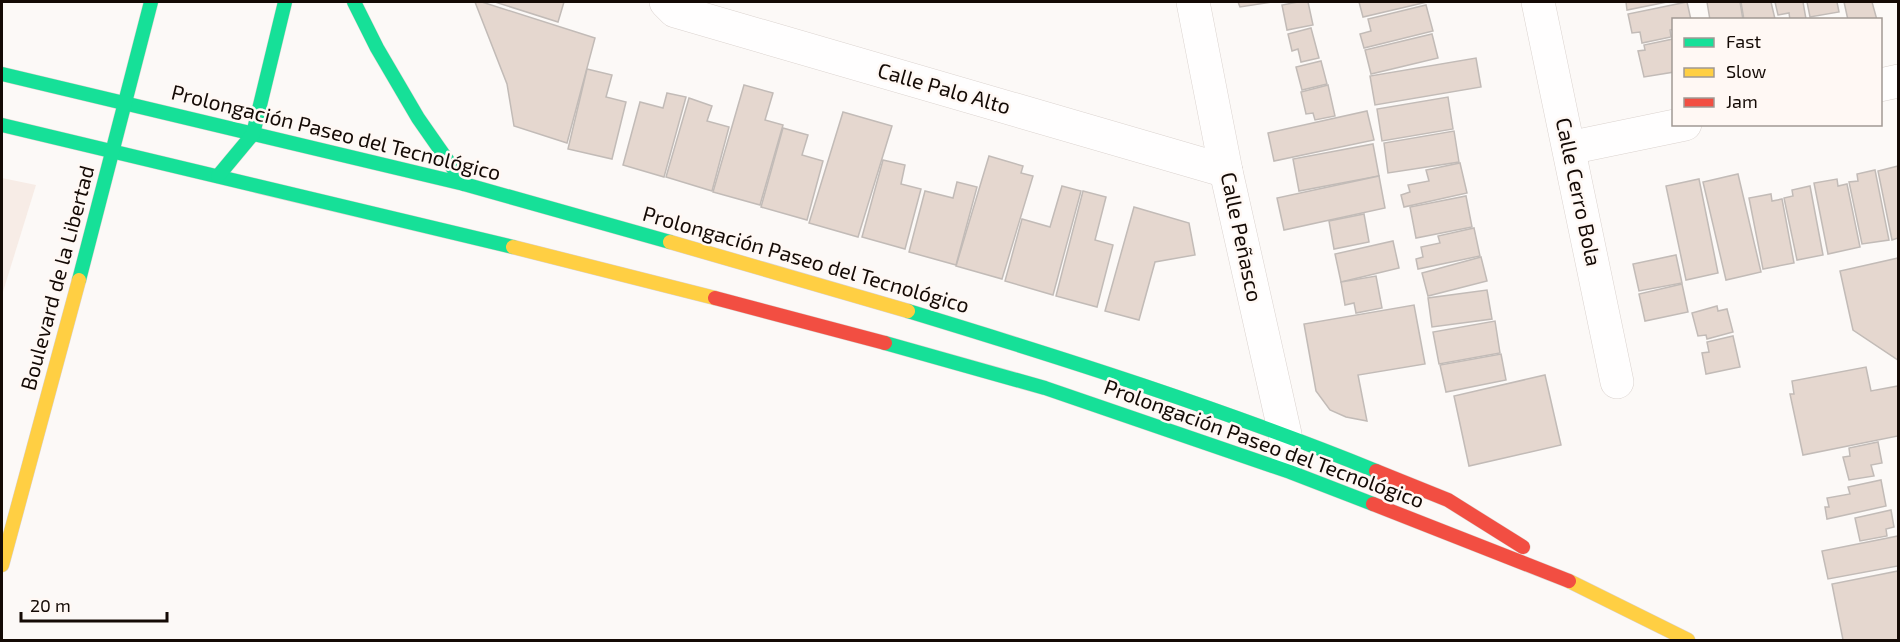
<svg xmlns="http://www.w3.org/2000/svg" width="1900" height="642" viewBox="0 0 1900 642" font-family="'Exo 2',sans-serif">
<rect width="100%" height="100%" fill="#fcf9f7"/>
<polygon fill="#f7ece6" points="2,178 36,185 2,295"/>
<g fill="#e5d7cf" stroke="#c2bbb7" stroke-width="1.5">
<polygon points="475,2 482,2 595,38 567,143 514,126 507,84"/>
<polygon points="495,2 564,2 558,22"/>
<polygon points="1238,2 1272,2 1240,7"/>
<polygon points="1298,2 1308,2 1313,25 1287,30 1282,5"/>
<polygon points="1359,2 1427,2 1363,17"/>
<polygon points="1626,2 1667,2 1627,10"/>
<polygon points="1687,2 1691,20 1674,20 1674,29 1670,30 1671,37 1642,43 1640,32 1632,33 1628,14"/>
<polygon points="1707,2 1740,2 1743,20 1710,20"/>
<polygon points="1741,2 1771,2 1775,19 1744,20"/>
<polygon points="1775,2 1803,2 1806,19 1790,20 1789,13 1778,15"/>
<polygon points="1807,2 1837,2 1839,12 1810,17"/>
<polygon points="1844,2 1872,2 1877,20 1848,20"/>
<polygon points="1426,5 1433,31 1364,48 1360,34 1371,31 1368,19"/>
<polygon points="1311,28 1319,58 1301,62 1298,49 1292,51 1288,34"/>
<polygon points="1432,34 1438,58 1371,74 1365,50"/>
<polygon points="1673,39 1674,72 1644,77 1638,51 1645,50 1644,45"/>
<polygon points="1476,58 1481,87 1375,105 1370,76"/>
<polygon points="1321,61 1327,84 1302,90 1296,67"/>
<polygon points="587,69 612,75 606,97 626,102 612,159 568,149"/>
<polygon points="744,85 773,93 765,120 783,125 760,205 713,192"/>
<polygon points="1328,85 1335,116 1315,120 1313,113 1306,114 1301,92"/>
<polygon points="667,93 686,97 664,177 623,165 640,102 663,108"/>
<polygon points="1448,97 1453,129 1382,141 1377,109"/>
<polygon points="689,98 712,106 707,121 729,127 712,191 666,177"/>
<polygon points="1367,111 1374,140 1274,161 1268,133"/>
<polygon points="843,112 892,126 858,237 809,223"/>
<polygon points="783,128 808,135 802,155 823,161 807,220 761,207"/>
<polygon points="1454,131 1459,162 1388,173 1384,143"/>
<polygon points="1373,144 1379,176 1299,191 1293,159"/>
<polygon points="989,156 1023,166 1021,173 1033,176 1002,279 956,266"/>
<polygon points="883,160 905,165 901,184 921,189 905,249 862,237"/>
<polygon points="1460,163 1467,193 1404,207 1401,195 1410,192 1408,185 1429,181 1426,170"/>
<polygon points="1898,166 1898,238 1892,240 1878,171"/>
<polygon points="1875,170 1889,240 1862,244 1849,182 1858,181 1857,174"/>
<polygon points="1738,174 1761,272 1726,280 1703,182"/>
<polygon points="1379,176 1385,208 1284,230 1277,198"/>
<polygon points="1699,179 1718,273 1686,280 1666,186"/>
<polygon points="1837,179 1838,186 1847,184 1860,247 1828,254 1814,183"/>
<polygon points="957,182 977,187 956,265 909,252 925,191 953,198"/>
<polygon points="1062,186 1081,191 1053,295 1005,281 1022,219 1050,227"/>
<polygon points="1810,186 1823,255 1797,260 1784,198 1793,196 1792,190"/>
<polygon points="1083,191 1106,197 1095,240 1113,245 1097,307 1056,296"/>
<polygon points="1771,194 1772,201 1782,199 1794,263 1763,269 1749,198"/>
<polygon points="1466,196 1472,227 1416,238 1410,207"/>
<polygon points="1134,207 1189,223 1195,255 1155,262 1139,320 1105,311"/>
<polygon points="1364,214 1369,242 1334,249 1329,221"/>
<polygon points="1474,228 1480,256 1418,269 1416,259 1423,257 1421,247 1440,243 1438,236"/>
<polygon points="1393,241 1399,268 1341,282 1335,254"/>
<polygon points="1676,255 1682,283 1639,291 1633,264"/>
<polygon points="1481,257 1487,281 1428,296 1422,273"/>
<polygon points="1898,258 1898,360 1853,330 1840,271"/>
<polygon points="1376,276 1382,308 1356,313 1354,303 1345,305 1341,282"/>
<polygon points="1682,284 1688,312 1645,321 1639,294"/>
<polygon points="1487,290 1492,319 1432,327 1428,298"/>
<polygon points="1414,305 1425,364 1358,375 1367,421 1346,417 1330,410 1316,391 1304,324"/>
<polygon points="1717,306 1718,311 1727,309 1733,332 1707,339 1706,335 1698,336 1692,313"/>
<polygon points="1495,321 1500,353 1439,364 1433,332"/>
<polygon points="1733,336 1740,367 1706,374 1702,353 1709,352 1707,342"/>
<polygon points="1501,354 1506,380 1446,392 1440,365"/>
<polygon points="1866,367 1871,391 1898,386 1898,436 1803,455 1790,394 1794,394 1792,381"/>
<polygon points="1545,375 1561,445 1469,466 1454,396"/>
<polygon points="1878,442 1882,463 1871,465 1874,476 1849,480 1843,457 1850,456 1849,448"/>
<polygon points="1881,480 1886,506 1827,519 1825,507 1829,507 1827,498 1850,494 1848,487"/>
<polygon points="1891,510 1894,527 1886,529 1887,536 1860,541 1855,518"/>
<polygon points="1898,536 1898,566 1828,579 1822,551"/>
<polygon points="1898,571 1898,640 1843,640 1832,584"/>
</g>
<g fill="none" stroke-linecap="round" stroke-linejoin="round">
<defs>
<g id="street">
<polyline points="666,2 675,11 1226,171"/>
<polyline points="1193,2 1226,171 1285,434 1288,458"/>
<polyline points="1538,2 1617,382"/>
<polyline points="1880,85 1898,81"/>
<polyline points="1569,148 1685,124"/>
</g>
<g id="fast">
<polyline points="354,2 377,48 418,118 464,184"/>
<polyline points="2,74 464,184 670,242"/>
<polyline points="2,125 513,247"/>
<polyline points="218,176 253,134 285,2"/>
<polyline points="79,280 151,2"/>
<path d="M908 311C1066 359 1223 409 1376 471"/>
<polyline points="885,343 1045,388 1290,472 1373,504"/>
</g>
<g id="slow">
<polyline points="670,242 908,311"/>
<polyline points="513,247 715,298"/>
<polyline points="2,565 79,280"/>
<polyline points="1569,581 1688,640"/>
</g>
<g id="jam">
<polyline points="715,298 885,343"/>
<polyline points="1376,471 1448,500 1523,547"/>
<polyline points="1373,504 1569,581"/>
</g>
</defs>
<use href="#street" stroke="#dbd3cf" stroke-width="34"/>
<use href="#fast" stroke="#dbd3cf" stroke-width="15"/>
<use href="#slow" stroke="#dbd3cf" stroke-width="15"/>
<use href="#jam" stroke="#dbd3cf" stroke-width="15"/>
<use href="#street" stroke="#fffefe" stroke-width="33"/>
<use href="#fast" stroke="#16e098" stroke-width="14"/>
<use href="#slow" stroke="#ffcf43" stroke-width="14"/>
<use href="#jam" stroke="#f24e42" stroke-width="14"/>
</g>
<g text-anchor="middle" stroke-width="5" stroke-linejoin="round" paint-order="stroke">
<g font-size="21" fill="#140a05" stroke="#fff8f4">
<text transform="translate(944 89) rotate(16)" y="7">Calle Palo Alto</text>
<text transform="translate(336 133) rotate(14)" y="7">Prolongación Paseo del Tecnológico</text>
<text transform="translate(1578 192) rotate(78)" y="7">Calle Cerro Bola</text>
<text transform="translate(1241 237) rotate(78)" y="7">Calle Peñasco</text>
<text transform="translate(806 260) rotate(16)" y="7">Prolongación Paseo del Tecnológico</text>
<text transform="translate(58 278) rotate(-75)" y="7">Boulevard de la Libertad</text>
<text transform="translate(1264 444) rotate(20)" y="7">Prolongación Paseo del Tecnológico</text>
</g>
</g>
<rect width="1900" height="642" fill="none" stroke="#140a05" stroke-width="6"/>
<rect x="1672" y="18" width="210" height="108" fill="#fff8f4" stroke="#a19994" stroke-width="1.5"/>
<rect x="1684" y="38" width="30" height="9" fill="#16e098" stroke="#a19994" stroke-width="1.5"/>
<text x="1726" y="48" font-size="18" fill="#140a05">Fast</text>
<rect x="1684" y="68" width="30" height="9" fill="#ffcf43" stroke="#a19994" stroke-width="1.5"/>
<text x="1726" y="78" font-size="18" fill="#140a05">Slow</text>
<rect x="1684" y="98" width="30" height="9" fill="#f24e42" stroke="#a19994" stroke-width="1.5"/>
<text x="1726" y="108" font-size="18" fill="#140a05">Jam</text>
<path d="M21 612v9h146v-9" fill="none" stroke="#140a05" stroke-width="3"/>
<text x="30" y="612" font-size="18" fill="#140a05" stroke="#fff8f4" stroke-width="4.5" paint-order="stroke">20 m</text>
</svg>
